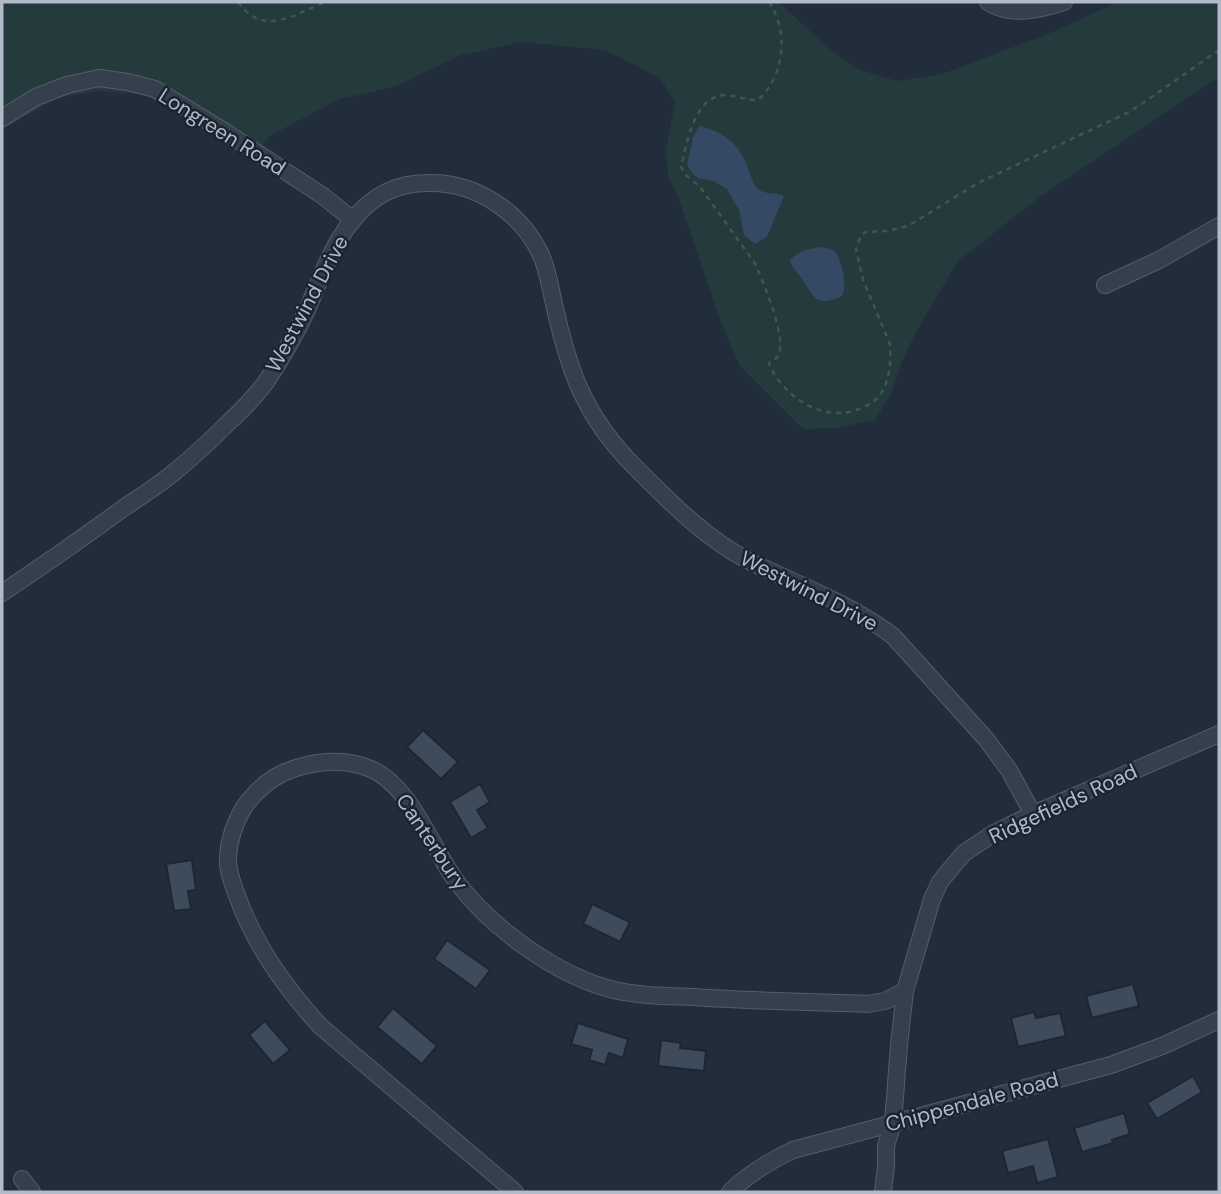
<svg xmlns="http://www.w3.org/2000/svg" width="1221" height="1194" viewBox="0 0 1221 1194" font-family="'DM Sans',sans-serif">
<rect width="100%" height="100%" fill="#222d3c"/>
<polygon fill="#243a3d" points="2,2 779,2 826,46 857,69 897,81 942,74 1050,33 1118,2 1219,2 1219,77 1041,196 958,261 917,330 902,361 891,394 875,420 837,428 803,429 740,366 721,323 680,202 668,176 666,150 675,102 660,78 605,50 521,42 461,55 397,86 340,99 271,135 252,158 211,131 143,94 98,91 57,98 2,130"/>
<g fill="#354864">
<path d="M699 126C723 131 740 144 748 168 751 174 752 183 757 188 764 195 776 192 784 196L767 237 755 244 744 235 739 210 727 189 713 181 698 178 693 174 687 165 693 138Z"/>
<path d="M824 247C827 248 833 250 835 252 843 261 847 287 842 296 817 308 814 298 802 279 798 272 792 269 790 260 799 250 811 248 824 247Z"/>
</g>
<g fill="#3e4b5b" stroke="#1d2633" stroke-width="2">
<polygon points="423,730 458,762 441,779 407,747"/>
<polygon points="480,784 490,802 477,810 488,828 471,838 450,802"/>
<polygon points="192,860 196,890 188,891 191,909 174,911 166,864"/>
<polygon points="592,904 630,922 620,942 583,924"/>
<polygon points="447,940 490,970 476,989 434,959"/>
<polygon points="1133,984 1139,1006 1092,1018 1086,996"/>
<polygon points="393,1008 437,1046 422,1064 377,1027"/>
<polygon points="1034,1012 1036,1018 1060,1013 1066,1036 1018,1047 1011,1018"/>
<polygon points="265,1021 290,1050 273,1064 249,1035"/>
<polygon points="578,1023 628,1039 623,1058 609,1053 605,1065 589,1060 592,1050 571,1044"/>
<polygon points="661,1040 681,1043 680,1048 706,1051 704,1071 658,1066"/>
<polygon points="1193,1076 1202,1092 1157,1119 1147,1103"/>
<polygon points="1124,1113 1130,1134 1112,1140 1113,1143 1082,1152 1074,1128"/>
<polygon points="1048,1139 1058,1177 1037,1183 1033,1166 1008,1173 1002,1151"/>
</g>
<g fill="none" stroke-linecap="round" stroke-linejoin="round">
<defs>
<g id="minor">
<path d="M988 2C1011 17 1039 10 1064 2"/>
<polyline points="2,118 36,97 67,85 99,78 128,82 155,89 227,133 323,196 353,220"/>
<polyline points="1105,285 1159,260 1219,226"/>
<path d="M2 593C44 565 84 537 125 507 143 495 162 483 178 469 195 455 211 440 226 425 240 412 255 397 266 382 282 358 296 334 308 308 321 277 331 247 352 221 372 195 398 182 431 183 477 183 520 212 540 253 548 269 550 287 554 304 560 331 567 359 578 385 592 417 613 446 638 470 671 503 706 539 749 561 798 585 849 603 893 636L986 739 1009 770 1033 814"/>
<polyline points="22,1179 32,1192"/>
<path d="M515 1192 320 1026C284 986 254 944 236 893 232 882 227 869 228 857 229 839 235 822 244 807 254 793 268 780 283 773 310 761 343 757 371 769 410 785 432 848 456 881 491 928 557 976 614 990 640 996 667 996 693 997 751 1001 810 1002 868 1004L885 1001 905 991"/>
<path d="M730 1192C748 1174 770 1161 793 1150L1111 1065 1162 1046 1219 1020"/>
<polyline points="883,1192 886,1166 886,1146 893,1123 899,1045 905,991 932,899 940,882 952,867 964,853 994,833 1033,814 1219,734"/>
</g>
</defs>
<use href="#minor" stroke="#545d6a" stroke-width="18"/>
<g stroke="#3f5657" stroke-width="2.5" stroke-dasharray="5 5" stroke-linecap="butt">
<path d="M238 2C264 38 294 14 326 2"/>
<path d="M769 2C789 32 785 75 758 100 746 101 737 95 725 95 694 96 687 143 681 167L687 176 700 187 754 262C762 277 784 333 780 350 779 357 776 359 770 361L769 364C783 396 821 422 856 410 866 407 877 401 882 392 890 378 891 360 890 344L863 280 856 249 861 235 866 232 887 231 908 226 978 183 1127 113 1143 103 1219 50"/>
</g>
<use href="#minor" stroke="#363f4c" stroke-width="16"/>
</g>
<g text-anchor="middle" stroke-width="5" stroke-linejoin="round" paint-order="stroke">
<g font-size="21" fill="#b1bac8" stroke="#1b2431">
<text transform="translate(222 132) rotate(32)" y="7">Longreen Road</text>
<text transform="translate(307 304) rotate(-62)" y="7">Westwind Drive</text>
<text transform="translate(809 591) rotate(27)" y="7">Westwind Drive</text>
<text transform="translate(1063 804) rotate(-25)" y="7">Ridgefields Road</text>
<text transform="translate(432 842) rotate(56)" y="7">Canterbury</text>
<text transform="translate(972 1102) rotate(-15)" y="7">Chippendale Road</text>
</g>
</g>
<rect width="1221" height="1194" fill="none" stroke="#b1bac8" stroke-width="7"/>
</svg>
